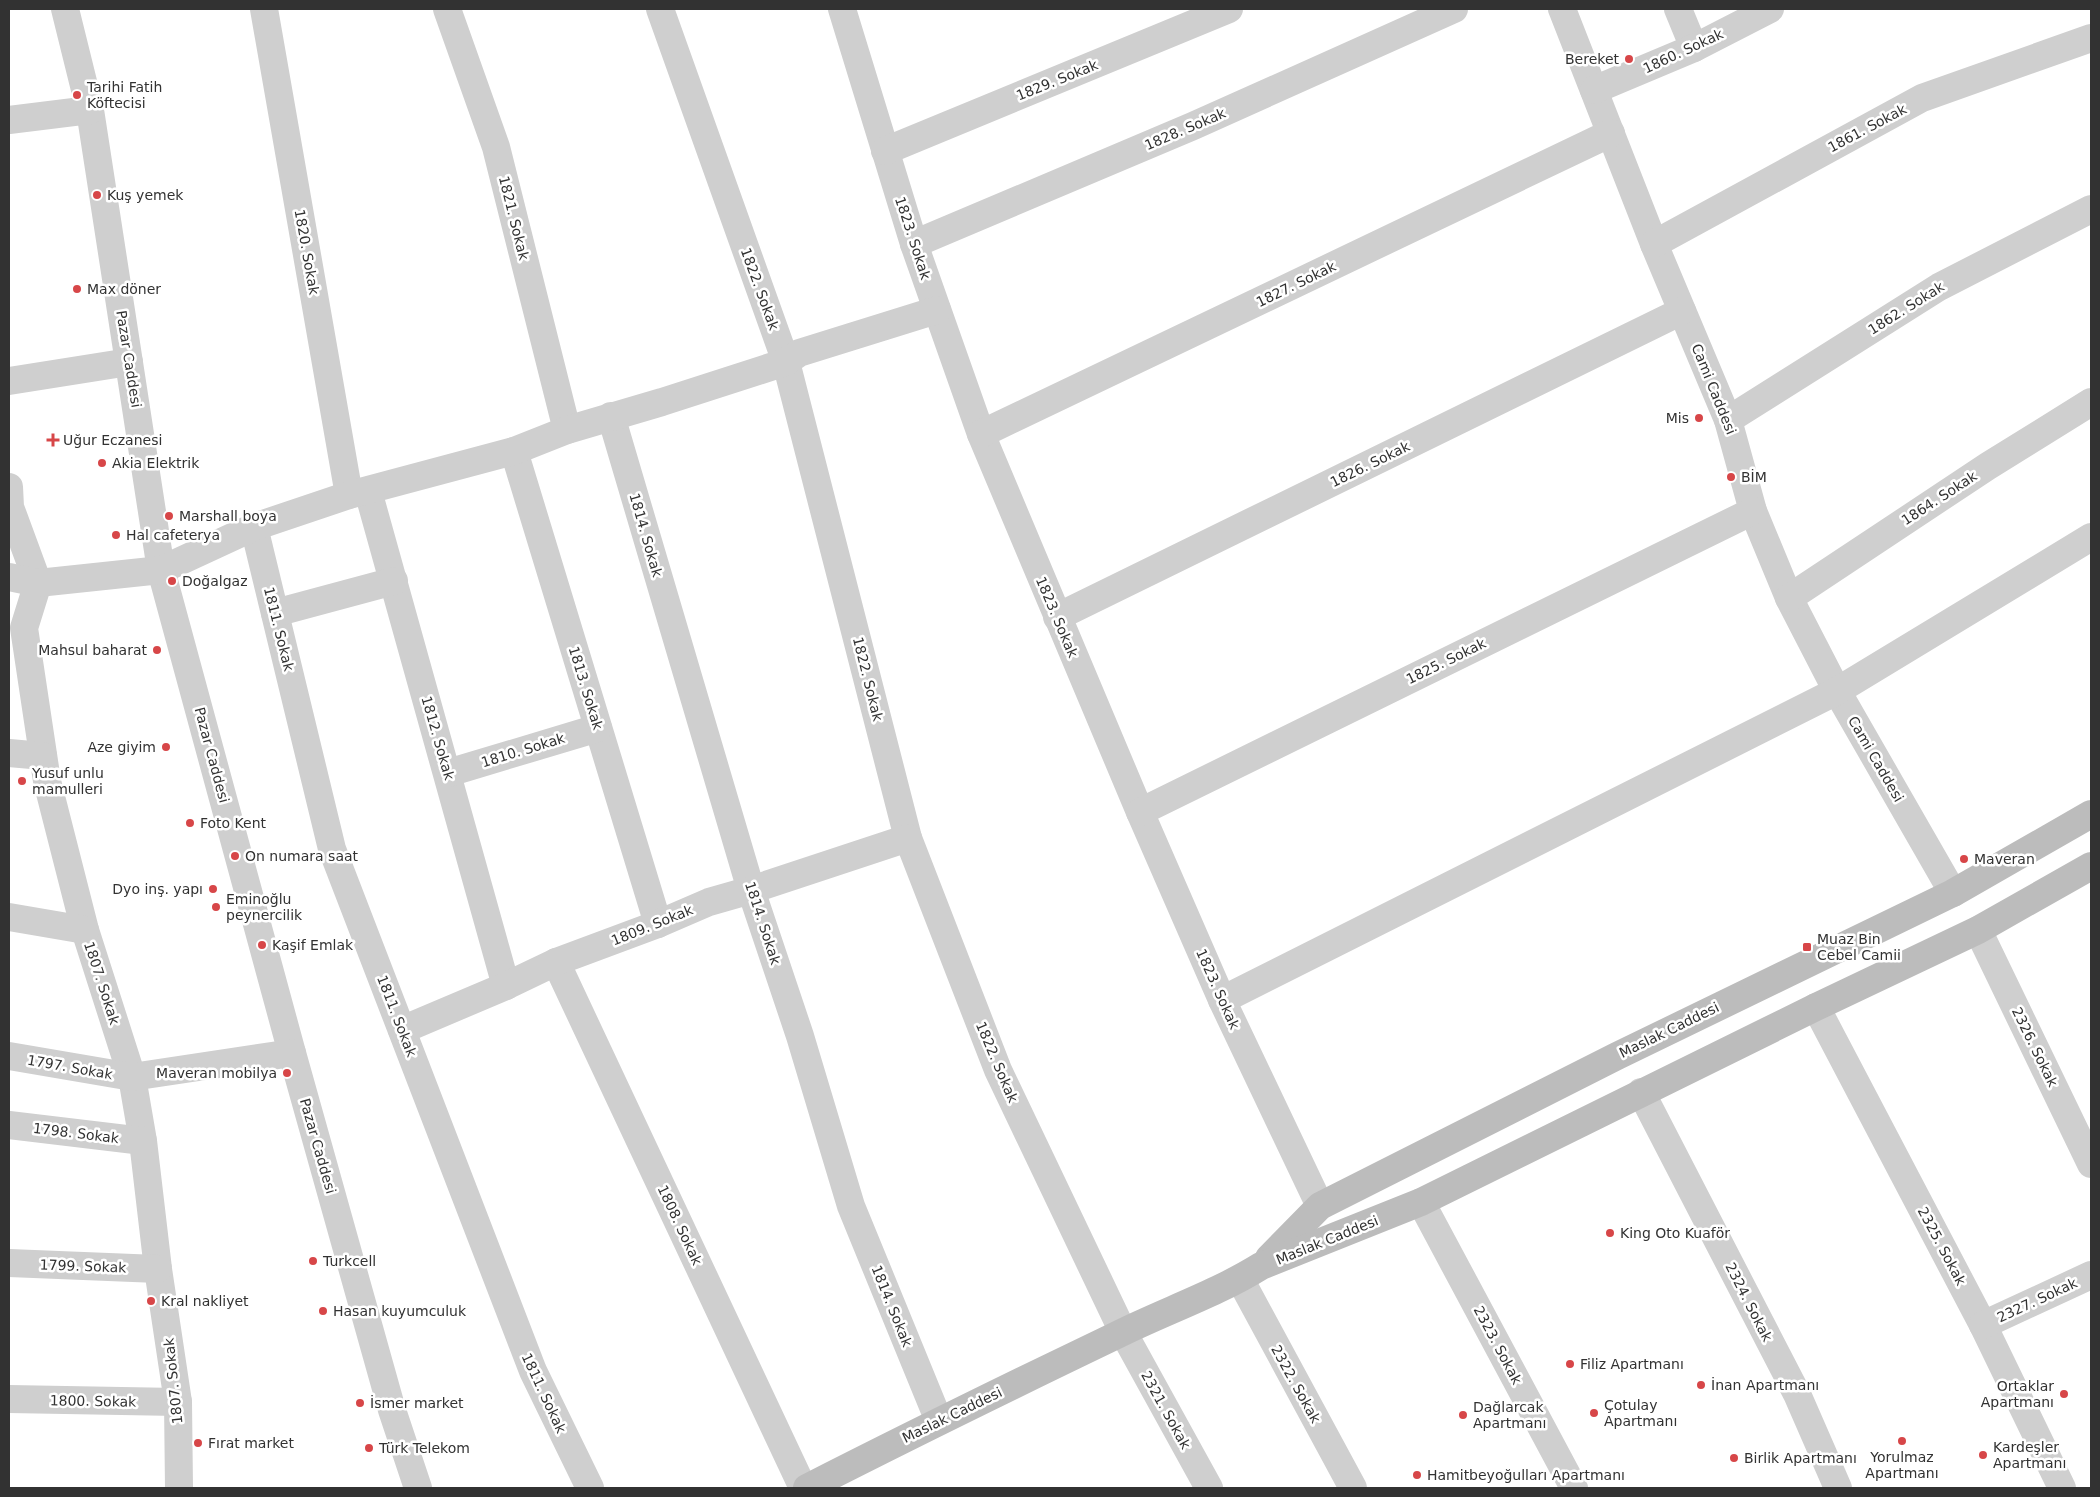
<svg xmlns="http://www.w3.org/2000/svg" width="2100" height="1497" viewBox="0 0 2100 1497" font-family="'DejaVu Sans',sans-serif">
<rect width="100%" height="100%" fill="#fff"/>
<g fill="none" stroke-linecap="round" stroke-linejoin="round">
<g stroke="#cfcfcf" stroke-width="28">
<polyline points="65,9 90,110 161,570 292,1053 392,1410 418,1488"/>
<polyline points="264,9 349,495"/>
<polyline points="447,9 496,147 567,430"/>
<polyline points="660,9 786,362 908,838 998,1070 1123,1332 1209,1488"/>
<polyline points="842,9 914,244 981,434 1140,812 1222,1000 1320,1206"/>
<polyline points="1562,9 1654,244 1728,420 1753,511 1789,598 1837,691 1953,893"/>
<polyline points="1678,9 1694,48"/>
<polyline points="1594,90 1694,48 1770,9"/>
<polyline points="9,120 90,110"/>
<polyline points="885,151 1229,9"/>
<polyline points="914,244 1193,126 1454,9"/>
<polyline points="1654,244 1922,98 2091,38"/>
<polyline points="9,381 129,362"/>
<polyline points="611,416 751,890 800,1036 851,1206 939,1421"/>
<polyline points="1728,420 1939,287 2091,209"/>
<polyline points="981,434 1611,133"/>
<polyline points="514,451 658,924"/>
<polyline points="9,487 10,507 38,583 24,628 47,781 85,930 132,1077 143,1141 158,1269 178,1402 179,1488"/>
<polyline points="368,491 506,986"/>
<polyline points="254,527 332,849 533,1371 590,1488"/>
<polyline points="9,577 38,583 161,570 254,527 349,495 514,451 567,430 662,402 786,362 799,353 937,310"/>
<polyline points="1789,598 1988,466 2091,402"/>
<polyline points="275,613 394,581"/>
<polyline points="1057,617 1682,311"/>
<polyline points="9,753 43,756"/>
<polyline points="448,773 598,728"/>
<polyline points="1140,812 1753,511"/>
<polyline points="9,917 85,930"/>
<polyline points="1978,930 2091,1164"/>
<polyline points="556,962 803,1488"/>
<polyline points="1222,1000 1837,691 2091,537"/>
<polyline points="1816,1007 1983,1325 2062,1488"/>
<polyline points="402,1030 506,986 556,962 658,924 709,902 751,890 908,838"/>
<polyline points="9,1056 132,1077 292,1053"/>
<polyline points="1641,1092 1797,1394 1838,1488"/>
<polyline points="9,1125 143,1141"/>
<polyline points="1421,1202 1574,1488"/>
<polyline points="9,1263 158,1269"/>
<polyline points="1240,1279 1353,1488"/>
<polyline points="1983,1325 2091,1275"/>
<polyline points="9,1399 178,1402"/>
</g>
<g stroke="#bcbcbc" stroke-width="28">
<polyline points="1269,1258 1320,1206 1617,1056 1953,893 2091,814"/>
<path d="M807 1488C909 1436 1013 1385 1117 1335 1165 1311 1216 1294 1261 1266L1421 1202 1816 1007 1978 930 2091 866"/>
</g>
</g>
<g fill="#d74648" stroke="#fff" stroke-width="2">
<circle cx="1629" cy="59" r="5"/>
<circle cx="77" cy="95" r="5"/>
<circle cx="97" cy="195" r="5"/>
<circle cx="77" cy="289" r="5"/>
<circle cx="1699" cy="418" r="5"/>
<path d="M50.5 432.5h5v5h5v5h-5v5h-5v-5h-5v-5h5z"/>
<circle cx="102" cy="463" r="5"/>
<circle cx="1731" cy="477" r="5"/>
<circle cx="169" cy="516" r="5"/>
<circle cx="116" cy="535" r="5"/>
<circle cx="172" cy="581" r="5"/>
<circle cx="157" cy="650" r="5"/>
<circle cx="166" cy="747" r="5"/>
<circle cx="22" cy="781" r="5"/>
<circle cx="190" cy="823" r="5"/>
<circle cx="235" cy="856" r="5"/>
<circle cx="1964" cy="859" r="5"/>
<circle cx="213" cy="889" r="5"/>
<circle cx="216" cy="907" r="5"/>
<circle cx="262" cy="945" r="5"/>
<rect x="1802" y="942" width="10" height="10" rx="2.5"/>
<circle cx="287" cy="1073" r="5"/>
<circle cx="1610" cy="1233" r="5"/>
<circle cx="313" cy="1261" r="5"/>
<circle cx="151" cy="1301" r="5"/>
<circle cx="323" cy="1311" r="5"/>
<circle cx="1570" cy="1364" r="5"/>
<circle cx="1701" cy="1385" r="5"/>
<circle cx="2064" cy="1394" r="5"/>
<circle cx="360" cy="1403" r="5"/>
<circle cx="1594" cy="1413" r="5"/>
<circle cx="1463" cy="1415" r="5"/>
<circle cx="1902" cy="1441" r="5"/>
<circle cx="198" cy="1443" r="5"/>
<circle cx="369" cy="1448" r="5"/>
<circle cx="1983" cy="1455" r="5"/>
<circle cx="1734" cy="1458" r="5"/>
<circle cx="1417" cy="1475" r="5"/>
</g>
<g text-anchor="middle" stroke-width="5" stroke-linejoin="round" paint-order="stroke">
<g font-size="14" fill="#323232" stroke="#fff">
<text transform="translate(1683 51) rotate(-25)" y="5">1860. Sokak</text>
<text transform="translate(1057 80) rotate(-22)" y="5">1829. Sokak</text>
<text transform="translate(1867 128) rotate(-28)" y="5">1861. Sokak</text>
<text transform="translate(1185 129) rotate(-23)" y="5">1828. Sokak</text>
<text transform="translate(514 218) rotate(76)" y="5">1821. Sokak</text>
<text transform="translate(913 238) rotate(72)" y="5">1823. Sokak</text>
<text transform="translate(307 252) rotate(80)" y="5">1820. Sokak</text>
<text transform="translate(1296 284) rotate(-26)" y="5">1827. Sokak</text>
<text transform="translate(760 289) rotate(70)" y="5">1822. Sokak</text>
<text transform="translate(1906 308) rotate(-32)" y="5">1862. Sokak</text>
<text transform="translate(129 359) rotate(81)" y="5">Pazar Caddesi</text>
<text transform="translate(1714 389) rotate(68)" y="5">Cami Caddesi</text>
<text transform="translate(1370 464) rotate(-26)" y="5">1826. Sokak</text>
<text transform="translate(1939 498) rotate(-33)" y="5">1864. Sokak</text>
<text transform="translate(646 535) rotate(74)" y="5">1814. Sokak</text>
<text transform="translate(1057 617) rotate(67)" y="5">1823. Sokak</text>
<text transform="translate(279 629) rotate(76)" y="5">1811. Sokak</text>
<text transform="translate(1446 661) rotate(-26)" y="5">1825. Sokak</text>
<text transform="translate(868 679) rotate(76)" y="5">1822. Sokak</text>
<text transform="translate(586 688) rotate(73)" y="5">1813. Sokak</text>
<text transform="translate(438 738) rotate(74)" y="5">1812. Sokak</text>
<text transform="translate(523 750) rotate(-17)" y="5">1810. Sokak</text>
<text transform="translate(212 755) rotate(75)" y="5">Pazar Caddesi</text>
<text transform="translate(1876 759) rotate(60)" y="5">Cami Caddesi</text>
<text transform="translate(763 923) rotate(72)" y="5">1814. Sokak</text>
<text transform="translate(652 925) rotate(-22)" y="5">1809. Sokak</text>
<text transform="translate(102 983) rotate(72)" y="5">1807. Sokak</text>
<text transform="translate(1218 989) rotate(66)" y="5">1823. Sokak</text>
<text transform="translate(397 1016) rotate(69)" y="5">1811. Sokak</text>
<text transform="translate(1669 1030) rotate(-26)" y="5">Maslak Caddesi</text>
<text transform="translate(2035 1047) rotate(64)" y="5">2326. Sokak</text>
<text transform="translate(997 1062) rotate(67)" y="5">1822. Sokak</text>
<text transform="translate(70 1067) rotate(10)" y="5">1797. Sokak</text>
<text transform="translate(76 1133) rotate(7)" y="5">1798. Sokak</text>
<text transform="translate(318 1146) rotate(74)" y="5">Pazar Caddesi</text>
<text transform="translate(680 1225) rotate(65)" y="5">1808. Sokak</text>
<text transform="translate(1327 1240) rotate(-22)" y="5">Maslak Caddesi</text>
<text transform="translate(1942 1246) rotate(62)" y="5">2325. Sokak</text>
<text transform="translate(83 1266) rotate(2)" y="5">1799. Sokak</text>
<text transform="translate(2037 1300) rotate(-25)" y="5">2327. Sokak</text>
<text transform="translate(1749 1302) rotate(63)" y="5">2324. Sokak</text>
<text transform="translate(892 1306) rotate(68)" y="5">1814. Sokak</text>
<text transform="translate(1498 1345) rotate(62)" y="5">2323. Sokak</text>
<text transform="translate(173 1381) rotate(-96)" y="5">1807. Sokak</text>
<text transform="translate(1296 1384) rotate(61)" y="5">2322. Sokak</text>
<text transform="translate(544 1393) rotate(65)" y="5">1811. Sokak</text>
<text transform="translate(93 1401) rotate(1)" y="5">1800. Sokak</text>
<text transform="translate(1166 1410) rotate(61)" y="5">2321. Sokak</text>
<text transform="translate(952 1415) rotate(-26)" y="5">Maslak Caddesi</text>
</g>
<g font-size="14" fill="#323232" stroke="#fff" text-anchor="start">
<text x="1619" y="64" text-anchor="end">Bereket</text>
<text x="87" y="92">Tarihi Fatih<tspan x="87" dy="16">Köftecisi</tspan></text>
<text x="107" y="200">Kuş yemek</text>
<text x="87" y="294">Max döner</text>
<text x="1689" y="423" text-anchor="end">Mis</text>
<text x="63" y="445">Uğur Eczanesi</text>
<text x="112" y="468">Akia Elektrik</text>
<text x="1741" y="482">BİM</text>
<text x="179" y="521">Marshall boya</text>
<text x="126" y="540">Hal cafeterya</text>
<text x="182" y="586">Doğalgaz</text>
<text x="147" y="655" text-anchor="end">Mahsul baharat</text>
<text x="156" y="752" text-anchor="end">Aze giyim</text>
<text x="32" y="778">Yusuf unlu<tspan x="32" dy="16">mamulleri</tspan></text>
<text x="200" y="828">Foto Kent</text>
<text x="245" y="861">On numara saat</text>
<text x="1974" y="864">Maveran</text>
<text x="203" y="894" text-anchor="end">Dyo inş. yapı</text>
<text x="226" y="904">Eminoğlu<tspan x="226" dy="16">peynercilik</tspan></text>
<text x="1817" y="944">Muaz Bin<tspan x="1817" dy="16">Cebel Camii</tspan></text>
<text x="272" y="950">Kaşif Emlak</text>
<text x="277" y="1078" text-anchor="end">Maveran mobilya</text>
<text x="1620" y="1238">King Oto Kuaför</text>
<text x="323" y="1266">Turkcell</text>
<text x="161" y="1306">Kral nakliyet</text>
<text x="333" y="1316">Hasan kuyumculuk</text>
<text x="1580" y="1369">Filiz Apartmanı</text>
<text x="1711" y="1390">İnan Apartmanı</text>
<text x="2054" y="1391" text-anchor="end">Ortaklar<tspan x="2054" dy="16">Apartmanı</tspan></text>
<text x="370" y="1408">İsmer market</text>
<text x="1604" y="1410">Çotulay<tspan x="1604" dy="16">Apartmanı</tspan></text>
<text x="1473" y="1412">Dağlarcak<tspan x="1473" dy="16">Apartmanı</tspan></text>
<text x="208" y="1448">Fırat market</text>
<text x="1993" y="1452">Kardeşler<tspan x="1993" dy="16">Apartmanı</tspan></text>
<text x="379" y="1453">Türk Telekom</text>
<text x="1902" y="1462" text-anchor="middle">Yorulmaz<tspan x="1902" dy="16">Apartmanı</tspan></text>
<text x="1744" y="1463">Birlik Apartmanı</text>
<text x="1427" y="1480">Hamitbeyoğulları Apartmanı</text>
</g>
</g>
<rect width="2100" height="1497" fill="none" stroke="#323232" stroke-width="20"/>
</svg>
